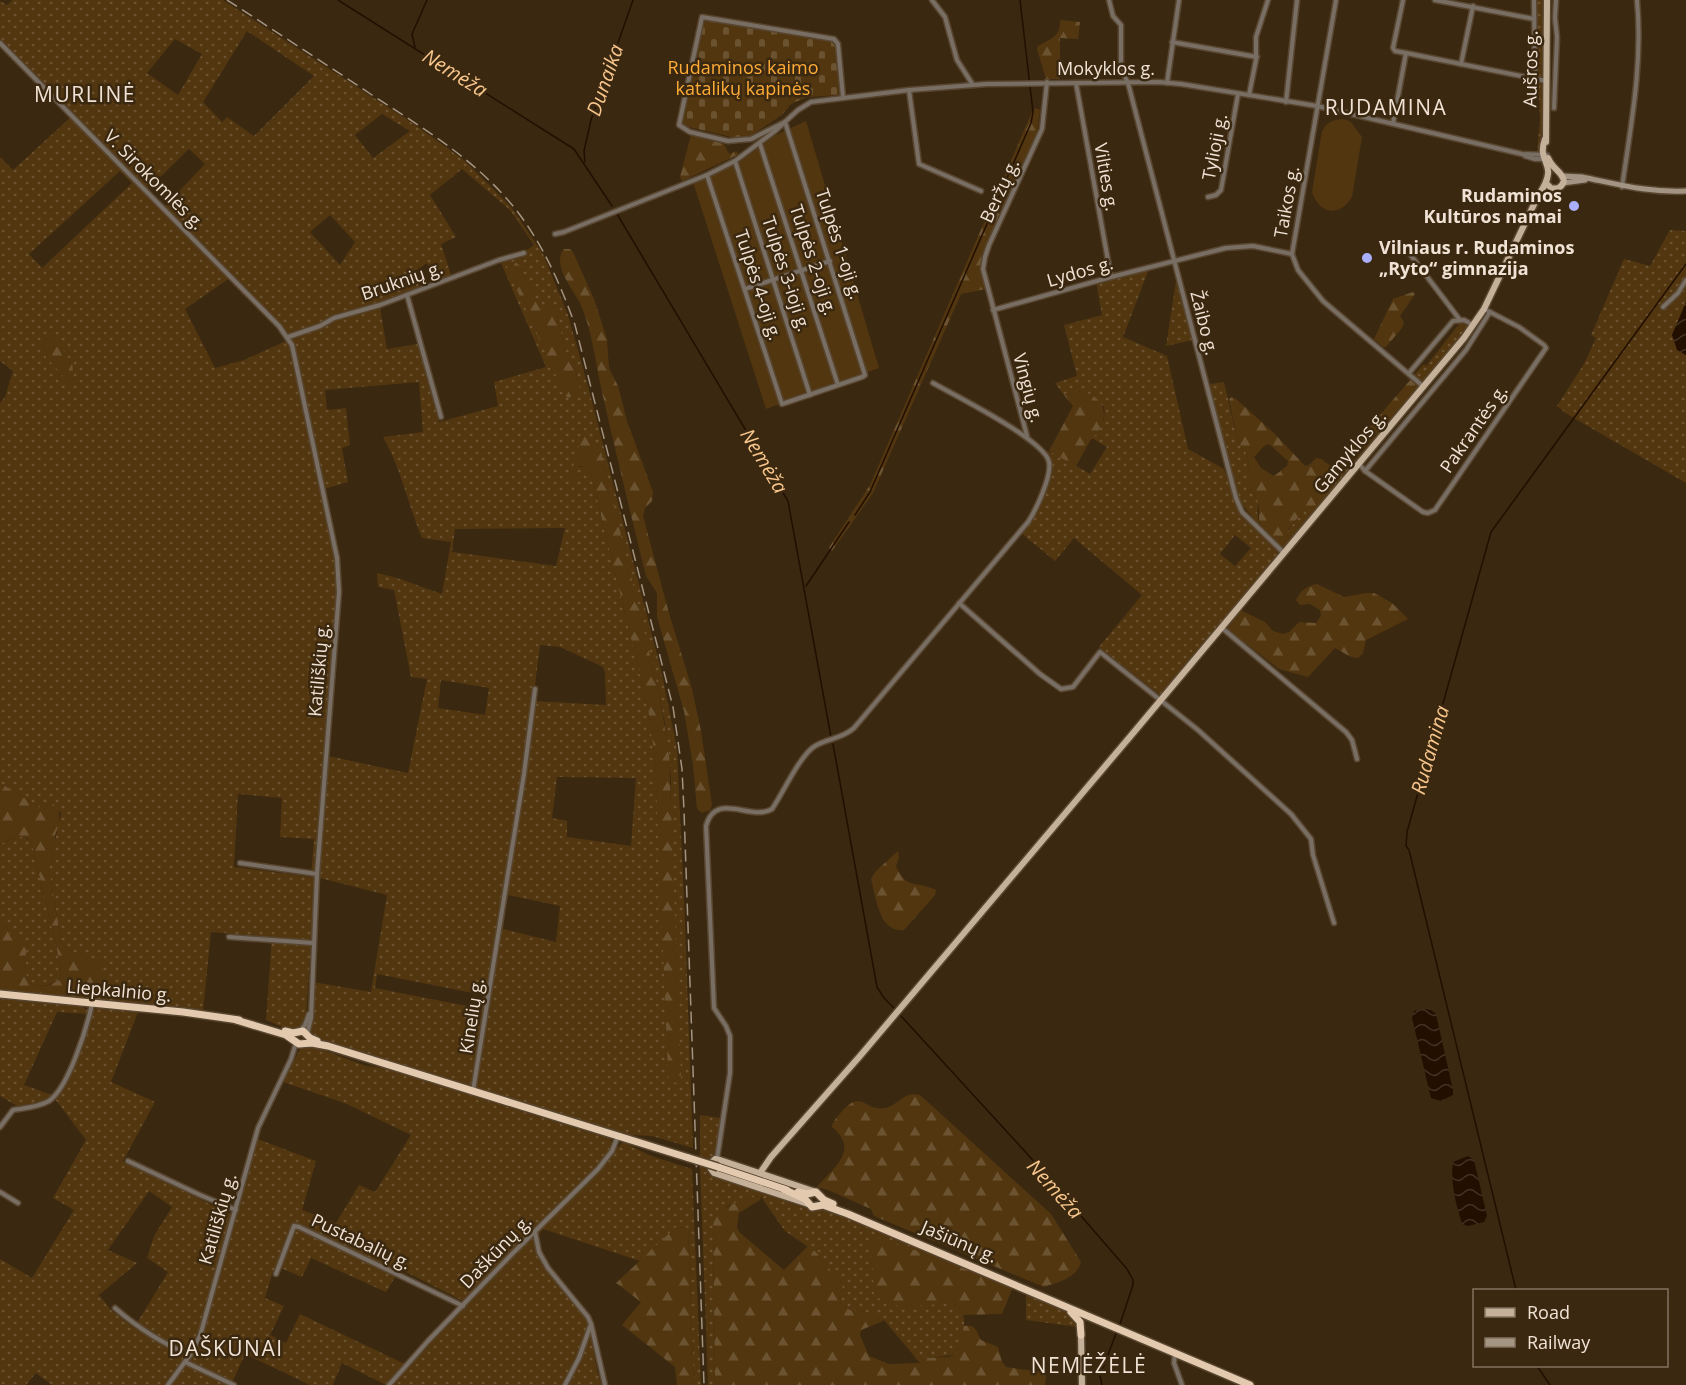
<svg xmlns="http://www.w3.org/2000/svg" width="1686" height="1385" viewBox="0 0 1686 1385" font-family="'Open Sans',sans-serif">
<defs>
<pattern id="grass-dots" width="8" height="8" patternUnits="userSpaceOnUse" patternTransform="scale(1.5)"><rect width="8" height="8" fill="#52360f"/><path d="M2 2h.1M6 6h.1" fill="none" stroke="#6b5331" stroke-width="1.8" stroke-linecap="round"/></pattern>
<pattern id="forest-firs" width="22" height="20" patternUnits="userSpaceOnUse" patternTransform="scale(1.5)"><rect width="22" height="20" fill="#52360f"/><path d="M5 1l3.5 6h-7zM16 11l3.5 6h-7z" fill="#6b5331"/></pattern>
<pattern id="cemetery-stones" width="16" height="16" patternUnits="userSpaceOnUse" patternTransform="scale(1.5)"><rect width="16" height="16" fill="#52360f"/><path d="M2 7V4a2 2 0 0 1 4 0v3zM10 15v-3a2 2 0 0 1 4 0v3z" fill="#6b5331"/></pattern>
<pattern id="water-waves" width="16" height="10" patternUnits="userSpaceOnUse" patternTransform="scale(1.5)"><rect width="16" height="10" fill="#220f00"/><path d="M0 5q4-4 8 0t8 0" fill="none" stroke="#423224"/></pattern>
</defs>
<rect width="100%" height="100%" fill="#3b2810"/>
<g fill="url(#grass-dots)" fill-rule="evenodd">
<path d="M12 0H223L414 124 465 161 511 207 543 254 568 315 588 386 662 674 677 749 685 923 693 1148 652 1136 630 1135 321 1040 310 1034 313 1021V982L371 992 387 895 320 878 328 756 408 773 427 679 411 677 394 590 378 587 377 573 397 578 442 594 451 542 422 538C408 505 401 468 383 437L423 432 419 382 325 390 327 410 346 408 350 445 342 448 348 482 324 489 293 342 288 334 266 311 165 206 205 164 189 149 148 189 0 40V1L7 5ZM247 31 314 76 254 136 227 117 222 122 203 102ZM175 39 202 54 178 95 147 73ZM382 114 410 131 373 158 355 135ZM462 169 510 210 534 245 520 255 501 263 546 367 494 382 498 406 439 422 418 344 387 349 379 302 420 287 412 273 427 263 438 281 451 275 441 244 456 237 430 195ZM330 215 355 242 340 265 310 232ZM519 265 540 307 543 306 557 315 565 350 573 360 580 390 565 395ZM597 444 658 688 665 724 671 777 670 1080 655 759 648 708 591 474 586 467H578ZM565 528 556 566 452 552 455 529ZM540 645 560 647 603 667 605 674 606 705 533 701ZM441 680 489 688 485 715 438 708ZM557 777 636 778 631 846 567 837V821L552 818ZM508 895 560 906 556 942 503 929ZM377 974 483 995 482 1009 375 988Z"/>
<polygon points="1536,0 1544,0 1543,123 1541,152 1537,152 1540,122"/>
<path d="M71 117 230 278 185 309 215 368 244 360 288 340 292 349 331 536 337 584 320 806 306 1016 304 1023 295 1030 287 1029 266 1020 272 937 211 932 203 1011 79 998 89 991 101 963 68 950 61 942 49 868 61 813 53 804 39 807 0 783V403L5 397 13 371 0 361V157L13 170ZM120 171 132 183 42 268 29 254ZM238 794 282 798 280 837 314 839 311 877 234 867Z"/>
<polygon points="1670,230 1686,231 1686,302 1672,335 1686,355 1686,483 1567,414 1557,406 1584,364 1596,338 1591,335 1624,259 1650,266"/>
<path d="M1149 269 1123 337 1167 356 1188 449 1224 469 1238 509 1278 550 1277 559 1161 694H1159L1099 647 1142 595 1074 538 1055 561 1021 533C1031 521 1054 478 1051 463 1050 459 1047 454 1044 450L1058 455 1090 474 1107 447 1092 438C1101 429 1106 420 1104 407L1081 391 1064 395 1055 383 1077 376 1064 325 1102 315 1096 282ZM1235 535 1251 548 1235 566 1220 554Z"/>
<polygon points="1176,281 1193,340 1166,346"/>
<polygon points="1460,323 1465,323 1468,328 1423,383 1414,375 1424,364 1426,366"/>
<polygon points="1224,382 1238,442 1246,453 1248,459 1251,490 1259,503 1257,512 1260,527 1239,500 1209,388 1210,384"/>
<polygon points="1419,386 1419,388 1294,539 1287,532 1288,530 1304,511 1339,478"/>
<path d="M16 837H23L31 841 57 949 61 979C49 985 39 990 27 981L25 960 28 941 12 938 7 928 0 924V844Z"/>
<polygon points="0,999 81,1006 88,1011 88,1014 57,1012 24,1085 52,1095 41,1102 17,1106 0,1096"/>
<path d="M99 1007 138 1012 111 1082 155 1102 123 1161 232 1215 196 1341 165 1385H52L36 1373 26 1385H0V1259L32 1278 74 1210 53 1198 86 1140 55 1099 72 1069 92 1011ZM149 1191 172 1207 154 1236 147 1258 168 1272 134 1328 112 1311 99 1295 137 1263 108 1250Z"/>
<path d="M310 1045 366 1066 383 1068 608 1138 611 1139 612 1145 618 1147 623 1142 651 1156 692 1169 701 1385H694L688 1228 677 1227 640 1261 543 1229 534 1241 537 1255 589 1322C595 1342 593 1366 602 1385H386L342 1363 333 1385H310L245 1354 231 1385H170L192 1355 200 1341 257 1139 316 1161 302 1210 336 1223 359 1185 375 1192 411 1135 347 1104 283 1082 301 1047ZM311 1258 386 1292 400 1269 467 1303 409 1366 300 1314 286 1343 270 1335 284 1306 265 1298 273 1271 283 1269 302 1277Z"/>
<polygon points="700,1115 721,1118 715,1156 710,1160 700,1157"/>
<path d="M700 1165 707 1167V1172L711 1176 811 1210 826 1209 934 1255H927C934 1269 941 1290 951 1301 953 1305 958 1305 961 1310 968 1321 962 1345 955 1355L927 1358 920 1363 884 1320 881 1322C878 1319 876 1317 873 1315 862 1308 849 1315 840 1303L842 1282 838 1281 817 1253 785 1231 761 1197 757 1196 727 1206 713 1225 715 1385H708Z"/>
<path d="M1026 1293C1042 1300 1075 1307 1078 1327L1026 1320Z"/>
</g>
<g fill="url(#forest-firs)" fill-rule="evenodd">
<path d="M1060 20 1080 22 1078 39 1060 38V79H1046L1037 49 1038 46C1051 39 1061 36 1060 20Z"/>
<polygon points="1036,108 1040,110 1036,141 984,256 982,273 986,289 961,294 873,493 832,551 829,548 830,546 870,485 1032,112"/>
<polygon points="691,135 724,144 728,152 730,154 736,151 739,154 682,181 680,177"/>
<path d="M564 249H570L573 252 594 299 607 339 609 368 618 386 627 421 653 492 652 501 645 508 643 516 669 613 692 689 701 731 712 805 710 810 702 813 697 809 693 765 684 711 657 617V593L646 576C631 515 616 454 602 392 595 362 593 332 580 303 573 289 551 264 564 249Z"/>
<polygon points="514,261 519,265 540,306 549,303 557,315 565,350 573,360 580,390 579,393 568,398 565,395 507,268 507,265"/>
<polygon points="1413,292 1415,294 1400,316 1404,322 1402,328 1386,347 1383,347 1374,339 1393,299"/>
<polygon points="53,334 72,363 74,380 70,384 38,348"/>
<path d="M1412 378 1419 386 1358 455 1314 508 1304 511 1288 529V532L1294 539 1286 547H1280C1261 529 1258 530 1259 503L1251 490 1248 459 1246 453 1238 442 1229 399 1232 397 1236 399 1274 433 1305 466 1309 465 1316 458 1321 459 1336 470 1359 439ZM1269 444 1288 461 1287 466 1274 476 1261 468 1254 457 1264 446Z"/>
<path d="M1081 391C1100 395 1111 412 1099 430 1097 434 1093 437 1090 441 1085 449 1081 458 1076 466L1049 451 1073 406 1064 395Z"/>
<polygon points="584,437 594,439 601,452 658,688 669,752 681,1078 677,1082 674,1083 669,1080 668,1071 655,759 648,708 591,474 586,467 579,466 575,481 572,482 570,479 580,441"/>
<path d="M1317 584 1344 597 1367 593H1374L1392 603 1408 619 1366 640 1363 653 1358 658 1351 657 1335 648 1308 677 1279 669 1226 628 1240 610 1265 622 1273 631 1283 634 1289 632 1299 622 1316 623 1321 616 1320 610 1310 604 1300 605 1296 600C1301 590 1307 586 1317 584Z"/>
<path d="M0 783 39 807 53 804 59 809V825L55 835V855L49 868 61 942 68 950 102 963 103 978 89 991 79 998 0 990V924L7 928 12 938H22L28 941 25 960 27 981C39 990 49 986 61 979L57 949 31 841C20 832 11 839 0 844Z"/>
<path d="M898 851 899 857 896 867C908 891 916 880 936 890L935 895 904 930C879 933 876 897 871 879L876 871Z"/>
<path d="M914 1094 920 1095 1051 1214 1081 1262C1076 1279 1058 1282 1044 1287L874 1216 871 1209 828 1190 817 1187C834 1167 860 1150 832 1127 833 1120 838 1117 842 1111 863 1089 864 1112 885 1108 896 1106 902 1095 914 1094Z"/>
<path d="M760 1196 761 1199 760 1200 739 1213 737 1227 739 1232 784 1270 808 1246 817 1253 838 1280 843 1284 840 1303C849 1315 862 1308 873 1315 876 1317 878 1319 881 1322L861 1330 860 1335 869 1356 889 1364 920 1363 927 1358 948 1357 955 1355 958 1350 964 1326C976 1324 976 1331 981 1340L998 1347 1002 1362 1006 1367 1042 1372 1046 1376 1045 1385H715L713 1225C719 1205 742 1200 760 1196Z"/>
<polygon points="676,1227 688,1228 694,1385 677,1385 675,1367 622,1325 641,1302 616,1283"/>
<path d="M879 1238 927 1255H934L1013 1287 1002 1314 963 1315C961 1310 959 1306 954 1304 949 1303 944 1304 939 1304 917 1306 892 1312 874 1294L871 1244 875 1240Z"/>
</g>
<polygon fill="url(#cemetery-stones)" points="705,18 830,40 836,46 839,95 808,97 795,102 790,105 782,115 744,140 681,125 703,19"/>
<g fill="#52360f">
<path d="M1342 119 1350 121 1362 137 1352 197C1339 218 1319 214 1312 192L1322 131C1327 122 1332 120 1342 119Z"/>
<polygon points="806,121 879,368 766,409 693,182 738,163 774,136"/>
</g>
<g fill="url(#water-waves)">
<polygon points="1686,302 1686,355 1677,350 1672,335"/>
<polygon points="1425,1009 1431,1010 1436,1014 1453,1090 1453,1095 1441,1101 1431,1098 1412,1018 1414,1011"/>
<path d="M1468 1156 1474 1160 1487 1216 1484 1222 1468 1226 1462 1224C1456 1203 1450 1184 1453 1162Z"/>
</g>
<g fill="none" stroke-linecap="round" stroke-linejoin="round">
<g stroke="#220f00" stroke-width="1.5">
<polyline points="338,0 574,149 612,206"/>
<polyline points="415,47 412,34 427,0"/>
<polyline points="585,162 584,151 591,120 633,0"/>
<polyline points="617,214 788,501 831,737"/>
<polyline points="855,515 870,492 1031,123 1033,112 1020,0"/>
<polyline points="806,586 849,522"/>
<polyline points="833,744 877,987 884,998 894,1008"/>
<polyline points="901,1016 1030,1157 1127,1269 1133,1280 1133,1285 1119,1327"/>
<polyline points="1516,1290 1409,850 1406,846 1407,832 1491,532 1686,264"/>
<polyline points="1537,1366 1550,1385"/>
<polyline points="1102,1385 1100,1376 1117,1331"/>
</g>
<defs>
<g id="street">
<polyline points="932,0 945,17 957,60 973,85"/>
<polyline points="1109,0 1113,16 1121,25 1121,68 1128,83 1236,498 1242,512 1284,553"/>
<polyline points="1435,0 1534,19"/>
<polyline points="1534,0 1535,80"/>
<polyline points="1172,42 1257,57"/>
<polyline points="0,43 279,326 292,345 337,558 339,592 317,874 311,1018 307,1034"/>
<polyline points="1406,53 1546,81"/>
<polyline points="1461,64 1473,6"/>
<polyline points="1076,83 1111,277"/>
<polyline points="1167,83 1179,0"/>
<polyline points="909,90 919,164 981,191"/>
<polyline points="1249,95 1256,60 1256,37 1268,0"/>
<polyline points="1286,102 1297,0"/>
<polyline points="1554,108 1557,37 1555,18 1556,0"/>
<polyline points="1393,123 1406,53 1395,51 1393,48 1403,0"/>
<polyline points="760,144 838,385"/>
<polyline points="1525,156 1535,159 1547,159"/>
<polyline points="735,161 810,395"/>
<polyline points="707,175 782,404 862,377 865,375 785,122 751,139 728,141 690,132 679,125 702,17 834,39 838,44 843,97"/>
<path d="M1622 187C1631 125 1643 63 1637 0"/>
<polyline points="1208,197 1216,195 1221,190 1238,94"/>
<polyline points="555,234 564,232 707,175 735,161 775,131 798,110 811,102 909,90 987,84 1159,82 1181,84 1317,106 1522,154 1547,155"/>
<polyline points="1403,245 1460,320"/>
<polyline points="1292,254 1298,270 1323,301 1424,387"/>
<polyline points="745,289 830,261"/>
<polyline points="407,295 441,417"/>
<polyline points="1663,307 1678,293 1686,280"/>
<polyline points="993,310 1111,277 1226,248 1253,246 1292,254 1336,0"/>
<polyline points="288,337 320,326 334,318 380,305 499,260 524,253"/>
<polyline points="1409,373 1453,321 1464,320 1473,325"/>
<polyline points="1027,436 983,269 985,257 989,245 1042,129 1047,82"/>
<polyline points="1360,465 1365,471 1423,512 1428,513 1435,510 1546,348 1544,345 1519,327 1484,309"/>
<polyline points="1365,471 1466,350 1490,312"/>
<polyline points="959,603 1040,674 1061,689 1073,687 1100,652 1198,730 1291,814 1311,839 1313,855 1334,923"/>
<polyline points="1222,628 1346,732 1352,740 1357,759"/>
<polyline points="240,863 317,874"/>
<polyline points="229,937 313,943"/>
<polyline points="300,1031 305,1025 309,1014"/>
<polyline points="473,1091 524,774 535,689"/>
<path d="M0 1127 13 1110C25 1108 39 1107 49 1101 69 1087 87 1027 92 1004"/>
<path d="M717 1159 730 1073V1036L726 1026 714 1008 706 826C716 790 751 822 772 809 783 793 800 755 815 746 828 738 842 739 854 728L1028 522C1036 510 1052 476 1049 462 1045 440 954 395 933 383"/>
<polyline points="128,1161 200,1195 236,1210"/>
<polyline points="0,1192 18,1203"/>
<polyline points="535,1232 539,1252 548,1268 588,1317 591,1324 579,1358 565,1385"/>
<polyline points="276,1274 294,1226 299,1227 463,1306"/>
<path d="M115 1308C138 1328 161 1343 190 1355"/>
<polyline points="591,1324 605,1385"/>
<polyline points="1175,1354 1174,1363 1182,1385"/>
<polyline points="185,1362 234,1385"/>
<polyline points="168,1385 190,1355 200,1336 258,1128 291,1059 296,1043"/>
<polyline points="389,1385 428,1341 513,1253 598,1169 612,1151 618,1136"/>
</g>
<g id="secondary">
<path d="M1563 176C1569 177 1575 176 1582 177 1617 184 1649 193 1686 191"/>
<polyline points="1563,183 1585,180"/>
</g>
<g id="primary">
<polyline points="1546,142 1547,0"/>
<path d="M1546 183 1551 188C1557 190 1562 187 1564 181 1562 171 1553 170 1548 158"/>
<path d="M760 1173 771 1157 860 1056 1134 732 1464 338 1484 309 1538 196C1543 188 1547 183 1548 174 1550 163 1538 157 1545 139"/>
<polyline points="808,1204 714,1173 711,1169 711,1163 715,1159 720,1160 816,1192"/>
<polyline points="1081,1335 1082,1385"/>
</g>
<g id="highway">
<polyline points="0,994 183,1012 239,1020"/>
<polyline points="236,1020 286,1035 299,1044 312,1043 328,1046 689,1158"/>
<polyline points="285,1031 293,1033 303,1031 310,1038 317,1041"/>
<polyline points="718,1167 787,1190"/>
<polyline points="783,1189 805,1199 812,1207 823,1205 848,1214 1250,1385"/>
<polyline points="798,1192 807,1194 816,1192 824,1200 833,1204"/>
<polyline points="1071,1312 1080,1322 1081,1335"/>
</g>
</defs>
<use href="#street" stroke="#584630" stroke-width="7"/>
<use href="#secondary" stroke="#584630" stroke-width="8"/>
<use href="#primary" stroke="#584630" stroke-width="9"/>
<use href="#highway" stroke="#584630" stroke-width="10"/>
<use href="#street" stroke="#786e63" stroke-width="4"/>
<use href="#secondary" stroke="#a39382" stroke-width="5"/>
<use href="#primary" stroke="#c5b099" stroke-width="6"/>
<use href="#highway" stroke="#e3caae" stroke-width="7"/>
<path stroke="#a49482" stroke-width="1.5" stroke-dasharray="12 6" stroke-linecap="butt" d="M227 0C275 31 324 63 372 95 426 130 481 163 520 215 545 249 561 286 575 325L673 707 682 769 684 811 704 1385"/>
<defs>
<polyline id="highway-bridge" points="689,1158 718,1167"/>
</defs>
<use href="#highway-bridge" stroke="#584630" stroke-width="10" stroke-linecap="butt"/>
<use href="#highway-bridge" stroke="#e3caae" stroke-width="7"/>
</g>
<g fill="#aaaffb" stroke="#3b2810" stroke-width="2">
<circle cx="1574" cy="206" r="6"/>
<circle cx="1367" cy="258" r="6"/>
</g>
<g text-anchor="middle" stroke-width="5" stroke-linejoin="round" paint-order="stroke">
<g font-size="18" fill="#feac37" stroke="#3b2810">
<text x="743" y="74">Rudaminos kaimo<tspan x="743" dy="21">katalikų kapinės</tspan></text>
</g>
<g font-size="18" fill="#f0e3d5" stroke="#3b2810">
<text x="1106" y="75">Mokyklos g.</text>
<text transform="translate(1531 69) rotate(-89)" y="6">Aušros g.</text>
<text transform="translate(1215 147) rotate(-79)" y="6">Tylioji g.</text>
<text transform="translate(1106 177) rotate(80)" y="6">Vilties g.</text>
<text transform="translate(154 180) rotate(45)" y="6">V. Sirokomlės g.</text>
<text transform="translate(1000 191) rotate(-65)" y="6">Beržų g.</text>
<text transform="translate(1287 202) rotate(-80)" y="6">Taikos g.</text>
<text transform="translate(839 244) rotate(72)" y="6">Tulpės 1-oji g.</text>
<text transform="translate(813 260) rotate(72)" y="6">Tulpės 2-oji g.</text>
<text transform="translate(1080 272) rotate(-16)" y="6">Lydos g.</text>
<text transform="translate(786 274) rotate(72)" y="6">Tulpės 3-ioji g.</text>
<text transform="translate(402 281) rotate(-19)" y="6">Bruknių g.</text>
<text transform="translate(758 285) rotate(72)" y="6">Tulpės 4-oji g.</text>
<text transform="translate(1204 323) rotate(76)" y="6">Žaibo g.</text>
<text transform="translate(1028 388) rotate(75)" y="6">Vingių g.</text>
<text transform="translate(1474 429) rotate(-55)" y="6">Pakrantės g.</text>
<text transform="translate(1350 452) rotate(-50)" y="6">Gamyklos g.</text>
<text transform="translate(319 670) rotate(-85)" y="6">Katiliškių g.</text>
<text transform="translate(119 991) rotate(5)" y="6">Liepkalnio g.</text>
<text transform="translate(472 1016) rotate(-81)" y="6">Kinelių g.</text>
<text transform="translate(218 1219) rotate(-74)" y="6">Katiliškių g.</text>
<text transform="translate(361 1242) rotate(25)" y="6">Pustabalių g.</text>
<text transform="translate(959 1242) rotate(23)" y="6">Jašiūnų g.</text>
<text transform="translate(496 1252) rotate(-46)" y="6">Daškūnų g.</text>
</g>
<g font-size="18" font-weight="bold" fill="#f0e3d5" stroke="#3b2810" text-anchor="end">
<text x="1562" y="202">Rudaminos<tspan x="1562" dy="21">Kultūros namai</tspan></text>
<text x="1379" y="254" text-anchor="start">Vilniaus r. Rudaminos<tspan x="1379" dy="21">„Ryto“ gimnazija</tspan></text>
</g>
<g font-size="20" font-style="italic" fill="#f8c68c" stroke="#3b2810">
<text transform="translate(455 73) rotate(32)" y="7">Nemėža</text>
<text transform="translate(605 80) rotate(-71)" y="7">Dunaika</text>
<text transform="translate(764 461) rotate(59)" y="7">Nemėža</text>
<text transform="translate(1430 750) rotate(-74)" y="7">Rudamina</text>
<text transform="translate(1055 1189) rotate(48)" y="7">Nemėža</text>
</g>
<g font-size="21" letter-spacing="1.5" fill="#f0e3d5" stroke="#3b2810">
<text x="85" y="102">MURLINĖ</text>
<text x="1386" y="115">RUDAMINA</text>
<text x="226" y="1356">DAŠKŪNAI</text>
<text x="1089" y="1373">NEMĖŽĖLĖ</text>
</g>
</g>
<rect x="1473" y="1289" width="195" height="78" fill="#3b2810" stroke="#83735f" stroke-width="1.5"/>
<rect x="1485" y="1308" width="30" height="9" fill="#c5b099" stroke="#83735f" stroke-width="1.5"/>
<text x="1527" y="1319" font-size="18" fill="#f0e3d5">Road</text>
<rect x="1485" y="1338" width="30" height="9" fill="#a49482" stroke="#83735f" stroke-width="1.5"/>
<text x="1527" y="1349" font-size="18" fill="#f0e3d5">Railway</text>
</svg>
